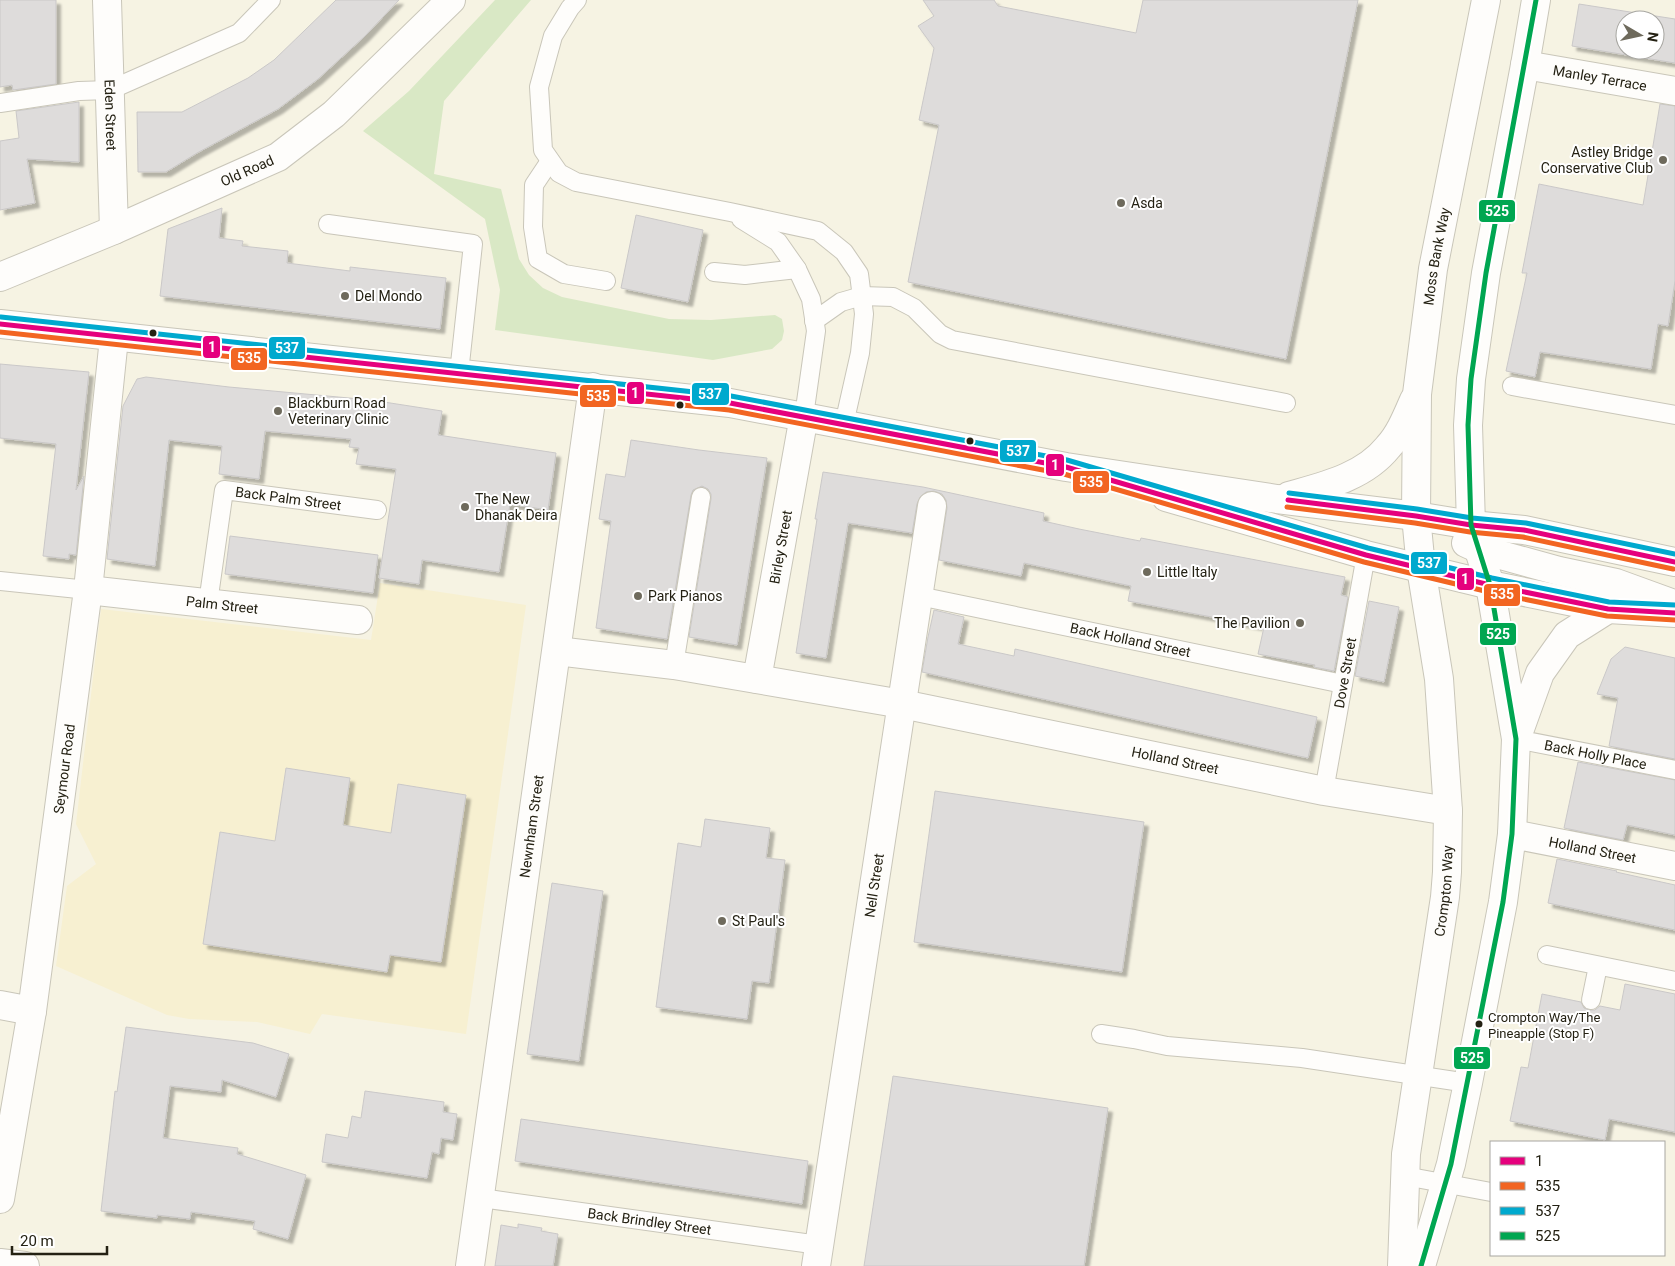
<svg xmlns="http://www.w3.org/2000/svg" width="1675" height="1266" viewBox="0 0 1675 1266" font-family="Roboto,sans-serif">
<defs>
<filter id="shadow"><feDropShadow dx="4.5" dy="4.5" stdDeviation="1" flood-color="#0004"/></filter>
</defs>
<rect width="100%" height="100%" fill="#f6f3e3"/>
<polygon fill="#f7f0d1" points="380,583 526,605 466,1034 322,1014 310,1034 257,1022 189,1019 167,1015 56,966 67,886 96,864 76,824 101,609 371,640"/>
<polygon fill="#d9e8c5" points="495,0 531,0 444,101 434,174 501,189 519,259 529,275 543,288 562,297 669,319 711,320 775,315 782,319 784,331 782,340 772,349 713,360 495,330 500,290 485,219 363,131 409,91"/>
<g fill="#dedcdb" stroke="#cac8c8" fill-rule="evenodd" filter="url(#shadow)">
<polygon points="0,0 56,0 56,84 13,90 12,85 0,87"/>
<polygon points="336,0 399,0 365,36 318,79 278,109 197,153 166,172 138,172 137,112 182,112 248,78 274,60"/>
<polygon points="923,0 994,0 998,6 1136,33 1143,0 1358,0 1286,359 908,282 939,125 919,120 934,48 918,26 934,16"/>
<path d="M1579 4 1675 19V63L1572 46ZM1625 20H1655V50H1625Z"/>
<polygon points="79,102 79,162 27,159 35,203 0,210 0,141 19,138 16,111"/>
<polygon points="1660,104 1675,106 1675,281 1668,326 1658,324 1651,369 1540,352 1535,377 1506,371 1527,273 1522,273 1539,184 1643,205"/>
<polygon points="222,208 219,238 243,241 242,246 288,251 287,263 350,271 350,267 446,278 440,329 160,296 168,229"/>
<polygon points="636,215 703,230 688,302 621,288"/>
<polygon points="0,364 89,372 76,490 84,476 76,555 69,554 69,559 43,556 56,444 0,438"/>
<polygon points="146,377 229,387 371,400 442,411 438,435 556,453 548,510 510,504 499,572 422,560 419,584 379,578 396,469 356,464 359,448 349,447 351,439 265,431 259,479 219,474 222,446 169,440 155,566 107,559 123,406 137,379"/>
<polygon points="631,440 699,450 767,458 737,645 689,637 711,499 711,494 708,489 702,486 693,490 691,495 667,639 596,628 611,521 599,519 606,474 625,477"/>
<polygon points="823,472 923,487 1044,513 1043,521 1079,529 1140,541 1141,538 1345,577 1341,595 1348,597 1334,671 1314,667 1315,665 1258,654 1264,627 1128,601 1131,586 1024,563 1021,576 939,560 947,508 946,500 942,494 934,491 926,492 920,497 917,504 912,533 848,523 826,658 796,653 817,519 815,519"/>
<polygon points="230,536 378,555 373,593 225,574"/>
<polygon points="1369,601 1399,607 1384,682 1355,676"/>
<polygon points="934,610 964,617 958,644 1014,656 1015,649 1317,717 1308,758 922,672 928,637"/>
<polygon points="1625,647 1675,658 1675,759 1609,746 1618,698 1597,694 1611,659"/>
<polygon points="1578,762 1675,780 1675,835 1627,825 1623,840 1564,828"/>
<polygon points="286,768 350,778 343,825 391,833 398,784 466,795 441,962 390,955 387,972 203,944 220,832 275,841"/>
<polygon points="935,791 1144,822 1122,972 914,942"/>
<polygon points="705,819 770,828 766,858 785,860 769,983 752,981 747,1019 656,1007 678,843 701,847"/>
<polygon points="1557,859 1617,871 1616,872 1675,885 1675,930 1548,903"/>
<polygon points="552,883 603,891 579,1061 527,1054"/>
<polygon points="1625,984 1675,994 1675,1132 1609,1119 1605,1140 1510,1121 1521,1067 1528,1068 1542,994 1581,1002 1584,1008 1589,1010 1595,1010 1600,1006 1620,1010"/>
<polygon points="126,1027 253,1043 289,1054 276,1097 222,1080 221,1092 170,1086 163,1138 238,1148 237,1154 306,1175 288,1239 253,1229 255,1221 191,1212 190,1219 157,1215 157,1218 101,1211 115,1091 117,1092"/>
<polygon points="893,1076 1108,1108 1084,1266 864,1266"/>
<polygon points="365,1091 444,1102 443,1112 457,1114 453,1140 441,1138 439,1154 432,1152 427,1178 322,1162 326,1134 348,1138 352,1116 361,1118"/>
<polygon points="521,1119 808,1161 802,1204 515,1161"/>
<polygon points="518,1224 542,1228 541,1231 558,1234 553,1266 495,1266 501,1225 518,1228"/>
</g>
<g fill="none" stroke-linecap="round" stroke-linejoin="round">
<defs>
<g id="lane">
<polyline points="577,0 570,8 553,36 539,87 543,150 559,173 576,182 730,212 818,231 844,252 859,274 864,314 860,353 844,424"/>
<polyline points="0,103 79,91 110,90 239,33 271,0"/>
<polyline points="550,161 534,185 533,227 538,259 564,274 606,281"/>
<polyline points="741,219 778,242 797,269 811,299 816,331 804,416"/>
<polyline points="328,224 473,244 459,373"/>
<polyline points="714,272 745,275 797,269"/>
<polyline points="814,321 841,302 862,296 893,297 914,308 940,334 952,340 1286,403"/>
<polyline points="1512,386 1675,415"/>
<polyline points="0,581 88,590"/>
<path id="s1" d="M919 596 1343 684"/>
<path id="s2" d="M208 603 224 490 377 510"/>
<polyline points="674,665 701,497"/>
<path id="s3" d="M1516 739 1675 770"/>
<path id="s4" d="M1324 791 1366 555"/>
<polyline points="1547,955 1675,981"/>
<polyline points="1591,1000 1598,966"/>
<polyline points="1101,1034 1134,1039 1167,1046 1302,1058 1468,1083"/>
<polyline points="1405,1176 1491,1192"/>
<path id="s5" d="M481 1198 819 1245"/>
</g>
<g id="street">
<path id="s6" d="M107 0 114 230"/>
<path id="s7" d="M1525 65 1675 91"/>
<path id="s8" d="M0 277 114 230 278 157 334 114 451 0"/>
<path id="s9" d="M88 590 358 620"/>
<path id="s10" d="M557 651 674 665 902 704 1324 791 1448 811"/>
<path id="s11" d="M757 679 804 416"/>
<path id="s12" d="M1512 834 1675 866"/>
<polyline points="0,1005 32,1011"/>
<path id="s13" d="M0 1199 32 1011 88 590 114 338"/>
<polyline points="0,1263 25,1266"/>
<path id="s14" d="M470 1266 593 387"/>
<path id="s15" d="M816 1266 932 506"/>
</g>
<g id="highway">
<polyline points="0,324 730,403 1066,467 1277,499 1416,516 1471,525 1524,530 1675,562"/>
<path d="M1289 496C1324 486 1364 477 1388 447 1400 434 1407 416 1414 400"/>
<polyline points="1166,497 1366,555 1490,585 1608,609 1675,613"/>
<polyline points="1466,543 1479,549 1559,571 1616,583 1674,604"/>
<polyline points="1517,737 1540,673 1567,635 1608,609"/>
<path id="s16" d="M1402 1266 1406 1154 1445 897 1447 872 1448 811 1439 679 1421 568 1416 516 1417 394 1433 269 1486 0"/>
<polyline points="1421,1266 1451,1164 1468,1083 1503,902 1512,834 1516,739 1490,585 1471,525 1468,425 1471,379 1486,273 1525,65 1536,0"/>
</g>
</defs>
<use href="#lane" stroke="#c9c6b9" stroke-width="20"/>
<use href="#street" stroke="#c9c6b9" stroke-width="30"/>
<use href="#highway" stroke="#c9c6b9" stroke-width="30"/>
<use href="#lane" stroke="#fefdfb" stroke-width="18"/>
<use href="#street" stroke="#fefdfb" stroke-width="28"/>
<use href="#highway" stroke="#fefdfb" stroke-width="28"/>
<defs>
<g id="bus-1">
<polyline points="0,324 730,403 1066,467 1366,555 1490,585 1608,609 1675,613"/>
<polyline points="1288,500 1416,516 1471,525 1524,530 1675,562"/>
</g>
<g id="bus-2">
<polyline points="0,332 729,410 1064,474 1364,562 1489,592 1607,616 1675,620"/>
<polyline points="1287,507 1415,523 1470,532 1523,537 1673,569"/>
</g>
<g id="bus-3">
<polyline points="1,317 731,396 1067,460 1368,548 1492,578 1609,602 1675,605"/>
<polyline points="1289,493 1417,509 1472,518 1526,523 1675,554"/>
</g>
<polyline id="bus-4" points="1421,1266 1451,1164 1503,902 1512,834 1516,739 1490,585 1471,525 1468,425 1471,379 1486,273 1536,0"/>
</defs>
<use href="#bus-1" stroke="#fff" stroke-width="9"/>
<use href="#bus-2" stroke="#fff" stroke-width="9"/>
<use href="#bus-3" stroke="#fff" stroke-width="9"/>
<use href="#bus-4" stroke="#fff" stroke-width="9"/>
<use href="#bus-1" stroke="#e5007d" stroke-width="5"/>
<use href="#bus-2" stroke="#f26522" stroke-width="5"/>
<use href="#bus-3" stroke="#00a9ce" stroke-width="5"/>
<use href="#bus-4" stroke="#00a651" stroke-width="5"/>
</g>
<g fill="#6e6a5c" stroke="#fff" stroke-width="2">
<circle cx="1663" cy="160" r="5"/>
<circle cx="1121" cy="203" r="5"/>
<circle cx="345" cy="296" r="5"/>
<circle cx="278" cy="411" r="5"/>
<circle cx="465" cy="507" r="5"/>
<circle cx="1147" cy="572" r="5"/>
<circle cx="638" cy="596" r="5"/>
<circle cx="1300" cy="623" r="5"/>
<circle cx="722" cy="921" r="5"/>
</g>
<g fill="#242113" stroke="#fff" stroke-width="2">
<circle cx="153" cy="333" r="4.5"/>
<circle cx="680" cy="405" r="4.5"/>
<circle cx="970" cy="441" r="4.5"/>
<circle cx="1479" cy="1024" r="4.5"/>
</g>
<g text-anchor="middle" stroke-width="4" stroke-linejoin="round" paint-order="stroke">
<g font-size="13" fill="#242113" stroke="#fff" text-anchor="start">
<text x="1488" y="1022">Crompton Way/The<tspan x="1488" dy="16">Pineapple (Stop F)</tspan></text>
</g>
<g font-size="14" fill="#242113" stroke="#fff">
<text dy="5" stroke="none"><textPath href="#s7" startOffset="76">Manley Terrace</textPath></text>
<text dy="5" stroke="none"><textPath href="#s6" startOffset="115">Eden Street</textPath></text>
<text dy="5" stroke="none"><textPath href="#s8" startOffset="269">Old Road</textPath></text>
<text dy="5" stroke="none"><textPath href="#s16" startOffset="1016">Moss Bank Way</textPath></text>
<text dy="5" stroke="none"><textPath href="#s2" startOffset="179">Back Palm Street</textPath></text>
<text dy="5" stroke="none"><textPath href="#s11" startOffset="134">Birley Street</textPath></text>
<text dy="5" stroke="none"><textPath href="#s9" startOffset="135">Palm Street</textPath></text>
<text dy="5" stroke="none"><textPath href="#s1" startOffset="216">Back Holland Street</textPath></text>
<text dy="5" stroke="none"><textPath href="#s4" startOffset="120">Dove Street</textPath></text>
<text dy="5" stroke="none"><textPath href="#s3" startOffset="81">Back Holly Place</textPath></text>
<text dy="5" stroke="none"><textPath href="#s10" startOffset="628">Holland Street</textPath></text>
<text dy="5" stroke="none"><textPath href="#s13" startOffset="435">Seymour Road</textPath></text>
<text dy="5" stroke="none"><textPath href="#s14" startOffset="444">Newnham Street</textPath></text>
<text dy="5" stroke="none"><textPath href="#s12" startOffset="82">Holland Street</textPath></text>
<text dy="5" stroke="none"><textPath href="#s15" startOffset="385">Nell Street</textPath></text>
<text dy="5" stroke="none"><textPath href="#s16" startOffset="378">Crompton Way</textPath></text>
<text dy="5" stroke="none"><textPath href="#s5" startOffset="170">Back Brindley Street</textPath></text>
</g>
<g font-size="14" fill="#242113" stroke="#fff" text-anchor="start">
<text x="1653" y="157" text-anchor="end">Astley Bridge<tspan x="1653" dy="16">Conservative Club</tspan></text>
<text x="1131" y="208">Asda</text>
<text x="355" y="301">Del Mondo</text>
<text x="288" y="408">Blackburn Road<tspan x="288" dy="16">Veterinary Clinic</tspan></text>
<text x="475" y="504">The New<tspan x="475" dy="16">Dhanak Deira</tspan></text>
<text x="1157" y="577">Little Italy</text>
<text x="648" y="601">Park Pianos</text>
<text x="1290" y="628" text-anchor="end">The Pavilion</text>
<text x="732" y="926">St Paul's</text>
</g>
</g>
<g stroke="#fff" stroke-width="2">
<rect x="1478" y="199" width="38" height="24" rx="5" fill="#00a651"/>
<rect x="202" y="335" width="19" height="24" rx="5" fill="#e5007d"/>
<rect x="268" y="336" width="38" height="24" rx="5" fill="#00a9ce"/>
<rect x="230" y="347" width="38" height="24" rx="5" fill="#f26522"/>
<rect x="626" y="381" width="19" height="24" rx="5" fill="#e5007d"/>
<rect x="691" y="382" width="39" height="24" rx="5" fill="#00a9ce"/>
<rect x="579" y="384" width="38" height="24" rx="5" fill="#f26522"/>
<rect x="999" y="439" width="38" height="24" rx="5" fill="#00a9ce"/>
<rect x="1045" y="453" width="20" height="24" rx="5" fill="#e5007d"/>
<rect x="1072" y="470" width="38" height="24" rx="5" fill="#f26522"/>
<rect x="1410" y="551" width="38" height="24" rx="5" fill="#00a9ce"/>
<rect x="1456" y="567" width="19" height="24" rx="5" fill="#e5007d"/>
<rect x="1483" y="583" width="38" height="24" rx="5" fill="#f26522"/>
<rect x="1479" y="622" width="38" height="24" rx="5" fill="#00a651"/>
<rect x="1453" y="1046" width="38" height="24" rx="5" fill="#00a651"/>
</g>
<g font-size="14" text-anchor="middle" font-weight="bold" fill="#fff">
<text x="1497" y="216">525</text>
<text x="212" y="352">1</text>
<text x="287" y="353">537</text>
<text x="249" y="363">535</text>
<text x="635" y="398">1</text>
<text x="710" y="399">537</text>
<text x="598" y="401">535</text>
<text x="1018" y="456">537</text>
<text x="1055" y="470">1</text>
<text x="1091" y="487">535</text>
<text x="1429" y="568">537</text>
<text x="1465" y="584">1</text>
<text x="1502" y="599">535</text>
<text x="1498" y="639">525</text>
<text x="1472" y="1063">525</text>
</g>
<rect x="1490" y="1141" width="175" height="115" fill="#ffffff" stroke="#a7a6a1"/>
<rect x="1500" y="1157" width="25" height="8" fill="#e5007d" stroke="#a7a6a1"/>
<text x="1535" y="1166" font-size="15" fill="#242113">1</text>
<rect x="1500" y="1182" width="25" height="8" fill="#f26522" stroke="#a7a6a1"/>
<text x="1535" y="1191" font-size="15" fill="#242113">535</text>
<rect x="1500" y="1207" width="25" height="8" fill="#00a9ce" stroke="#a7a6a1"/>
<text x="1535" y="1216" font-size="15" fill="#242113">537</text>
<rect x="1500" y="1232" width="25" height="8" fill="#00a651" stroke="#a7a6a1"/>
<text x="1535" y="1241" font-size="15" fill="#242113">525</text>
<g transform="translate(1640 35) rotate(99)"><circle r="24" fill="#ffffff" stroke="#a7a6a1"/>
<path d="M0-4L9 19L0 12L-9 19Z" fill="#6e6a5c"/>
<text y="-8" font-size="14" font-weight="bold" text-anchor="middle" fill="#242113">N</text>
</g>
<path d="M12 1246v8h95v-8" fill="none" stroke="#242113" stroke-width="2.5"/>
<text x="20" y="1246" font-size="15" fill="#242113" stroke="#ffffff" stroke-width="4" paint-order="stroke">20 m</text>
</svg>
